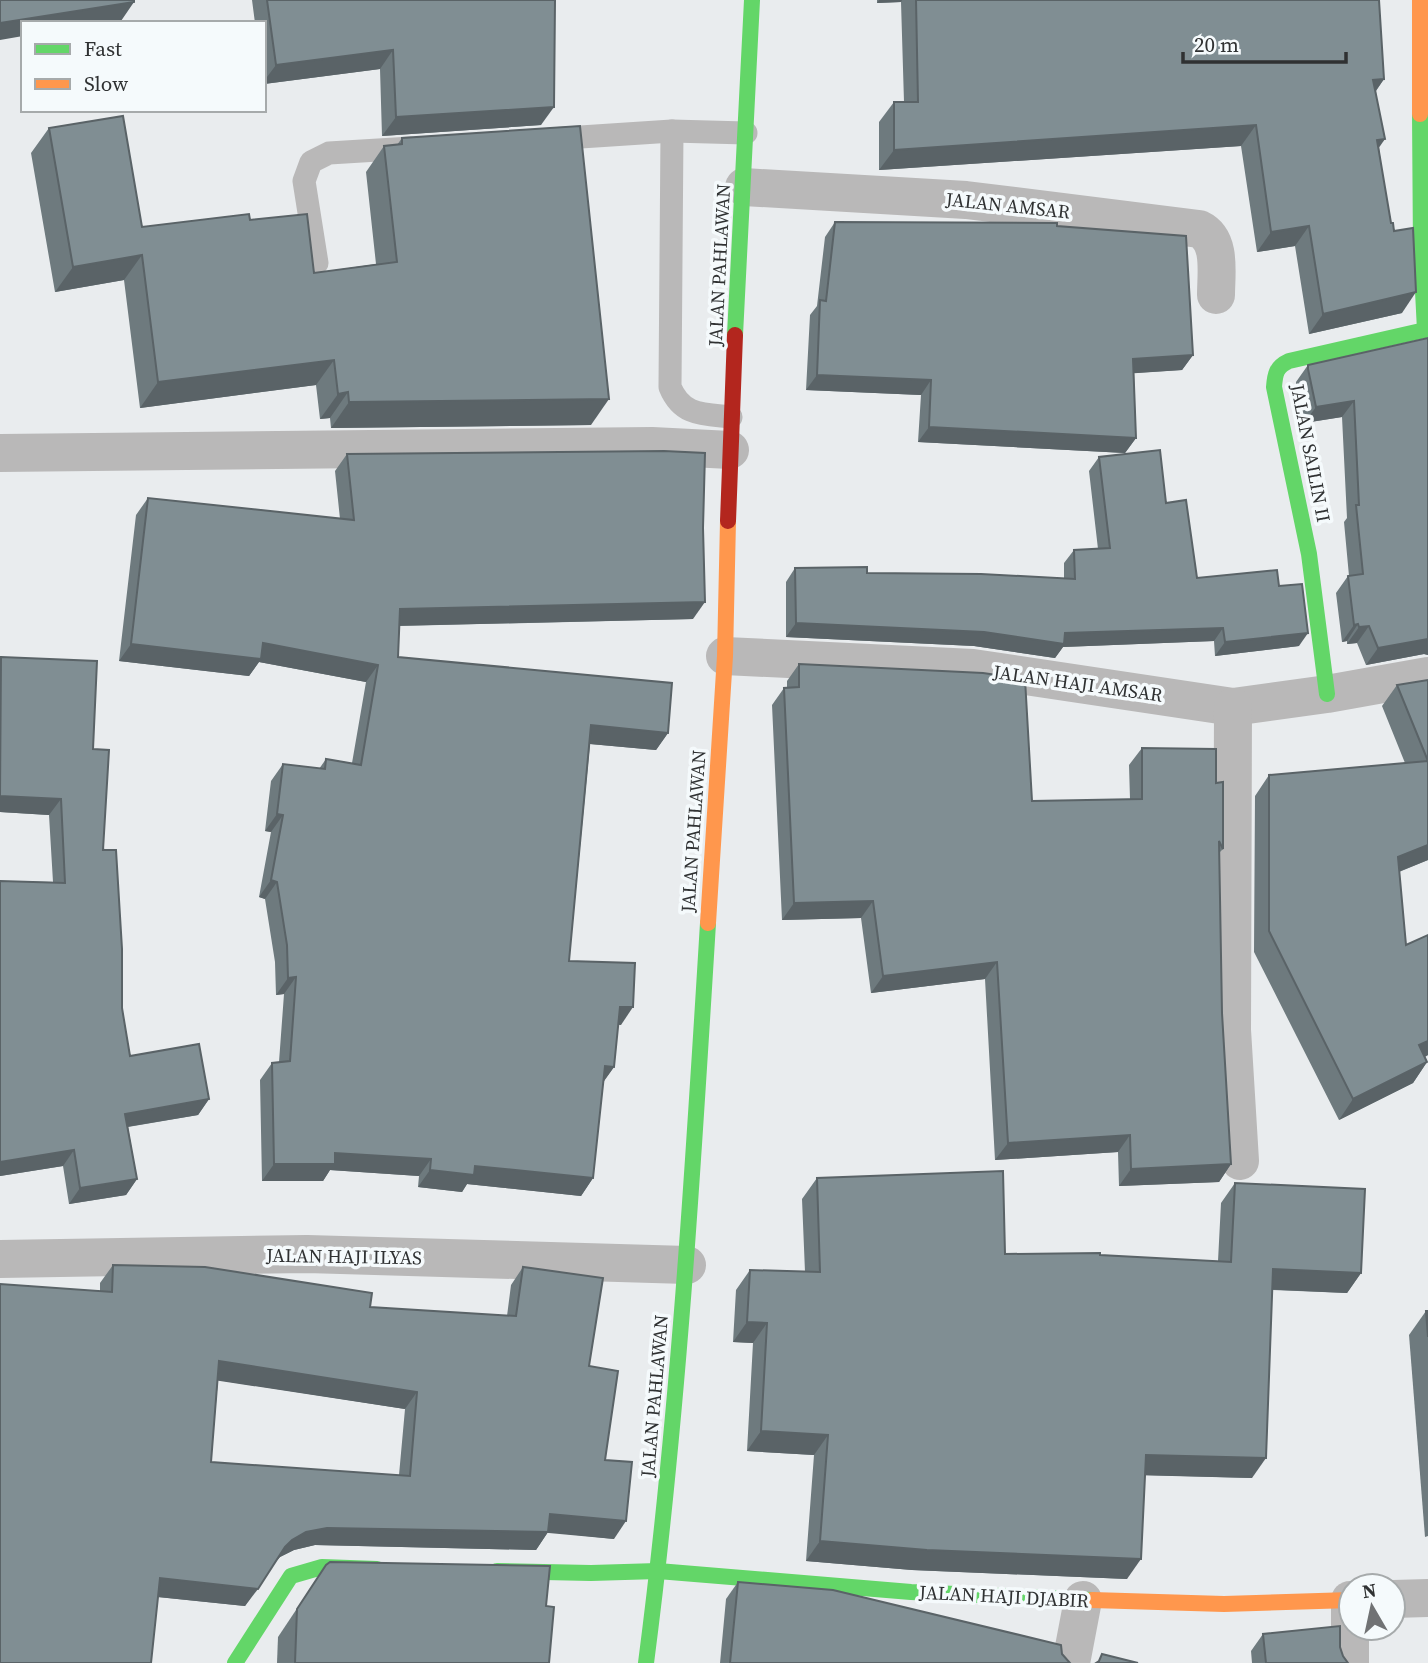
<svg xmlns="http://www.w3.org/2000/svg" width="1428" height="1663" viewBox="0 0 1428 1663" font-family="'Source Serif 4',serif">
<rect width="100%" height="100%" fill="#e9ecee"/>
<g fill="none" stroke-linecap="round" stroke-linejoin="round">
<g stroke="#b9b8b8" stroke-width="23">
<path d="M672 131 670 387C682 416 703 414 731 417"/>
<polyline points="550,139 672,131 746,133"/>
<polyline points="317,263 304,181 311,162 329,153 411,148"/>
</g>
<g stroke="#b9b8b8" stroke-width="38">
<path d="M744 187 966 200 1199 229C1222 240 1216 273 1216 295"/>
<polyline points="0,453 652,446 730,450"/>
<polyline points="725,656 973,668 1233,707 1327,694 1428,676"/>
<polyline points="1233,707 1232,1030 1240,1161"/>
<polyline points="0,1259 307,1254 687,1265"/>
<polyline points="1393,1599 1428,1598"/>
<polyline points="1350,1600 1350,1663"/>
<polyline points="1071,1663 1083,1600"/>
</g>
<g stroke="#63d668" stroke-width="16">
<polyline points="735,335 752,0"/>
<path d="M1327 694 1309 554 1274 387C1275 374 1276 367 1289 361L1425 330 1421 252 1420 114"/>
<polyline points="497,1571 591,1573 658,1571 911,1592 1092,1600"/>
<polyline points="235,1663 291,1576 322,1567 377,1569"/>
<path d="M646 1663C678 1417 693 1170 708 923"/>
</g>
<g stroke="#ff974d" stroke-width="16">
<polyline points="1420,0 1420,114"/>
<polyline points="708,923 725,656 728,521"/>
<polyline points="1092,1600 1224,1604 1351,1600"/>
</g>
<polyline stroke="#b3261e" stroke-width="16" points="728,521 735,335"/>
</g>
<g fill="#6e7a7e" fill-rule="evenodd">
<polygon points="252,0 555,0 541,125 382,136 380,69 264,84 264,23 255,23"/>
<polygon points="877,0 1379,0 1384,79 1376,91 1379,148 1402,313 1309,334 1295,246 1257,252 1241,146 879,170 879,122 894,102 904,102 901,2 877,3"/>
<polygon points="49,128 142,227 250,220 314,273 376,264 366,172 384,146 397,145 402,138 591,425 331,428 330,418 320,419 316,385 140,408 124,280 55,292 31,153"/>
<polygon points="835,222 1193,355 1182,370 1134,373 1136,438 1125,453 918,442 921,395 806,390 810,315 817,306 825,237"/>
<polygon points="1428,338 1428,655 1424,654 1366,665 1357,643 1347,644 1347,641 1342,642 1336,593 1348,576 1349,576 1344,522 1347,518 1342,417 1304,423 1296,386 1296,382 1308,365"/>
<polygon points="347,454 693,619 399,626 398,657 668,733 656,750 590,744 569,961 621,1025 618,1024 614,1067 603,1082 593,1178 581,1196 467,1184 462,1192 418,1187 419,1176 330,1170 323,1181 262,1181 260,1080 272,1063 279,1062 284,994 276,995 275,962 265,899 259,897 271,832 265,831 271,781 283,764 319,769 326,759 352,763 366,682 259,662 249,676 119,661 136,515 148,498 340,519 335,471"/>
<polygon points="1099,457 1166,503 1197,578 1279,586 1299,646 1215,656 1214,641 1063,647 1055,658 974,646 786,637 786,582 795,568 867,573 1064,578 1064,563 1074,550 1098,549 1089,471"/>
<polygon points="1,657 93,749 122,1008 130,1056 209,1099 198,1115 128,1127 137,1179 126,1195 69,1204 63,1166 0,1176 0,881 53,882 49,815 0,812 0,658"/>
<polygon points="799,664 1032,801 1130,799 1129,765 1142,748 1216,783 1223,849 1219,853 1222,1013 1231,1164 1219,1182 1119,1186 1118,1152 995,1160 985,979 871,993 861,918 782,920 772,705 784,688 787,688 787,681"/>
<polygon points="1428,680 1428,860 1399,872 1406,945 1428,935 1428,1055 1425,1057 1427,1062 1413,1083 1339,1120 1254,952 1255,796 1269,775 1405,763 1382,706 1397,685"/>
<polygon points="817,1178 1005,1254 1100,1255 1218,1261 1221,1203 1235,1183 1361,1273 1347,1293 1273,1290 1252,1478 1145,1475 1127,1579 912,1570 806,1561 814,1455 747,1451 753,1343 733,1342 736,1290 750,1270 805,1272 802,1199"/>
<path d="M113 1265 370 1307 507 1316 511 1285 523 1267 589 1366 605 1460 614 1539 548 1532 536 1550 315 1545 294 1550 280 1557 275 1562 245 1606 158 1597 100 1291V1283ZM218 1380 405 1409 399 1475 211 1462Z"/>
<polygon points="1426,1311 1428,1311 1428,1536 1425,1537 1409,1335"/>
<polygon points="326,1565 546,1606 549,1663 277,1663 278,1637"/>
<polygon points="738,1582 1062,1654 1070,1663 720,1663 726,1599"/>
<polygon points="1263,1634 1340,1647 1343,1656 1348,1663 1252,1663 1251,1651"/>
</g>
<g fill="#5a6367">
<polygon points="879,0 902,0 901,2 877,3"/>
<polygon points="134,2 121,21 108,23 23,23 23,36 0,40 0,23"/>
<polygon points="393,50 380,69 264,84 264,81 276,65"/>
<polygon points="1384,79 1370,99 1373,80"/>
<polygon points="554,107 541,125 382,136 396,117"/>
<polygon points="1256,125 1241,146 879,170 894,150"/>
<polygon points="1385,139 1371,159 1377,140"/>
<polygon points="1309,226 1295,246 1257,252 1271,232"/>
<polygon points="142,255 124,280 55,292 73,267"/>
<polygon points="1416,292 1402,313 1309,334 1323,314"/>
<polygon points="1193,355 1182,370 1123,374 1133,359"/>
<polygon points="334,360 316,385 140,408 158,382"/>
<polygon points="817,375 931,380 921,395 806,390"/>
<polygon points="348,392 330,418 320,419 338,394"/>
<polygon points="609,399 591,425 331,428 349,402"/>
<polygon points="1354,401 1342,417 1304,423 1316,407"/>
<polygon points="929,427 1136,438 1125,453 918,442"/>
<polygon points="705,602 693,619 388,626 400,609"/>
<polygon points="796,623 1065,633 1223,628 1214,641 1063,647 1055,658 974,646 786,637"/>
<polygon points="1358,624 1347,641 1342,642 1354,625"/>
<polygon points="1369,626 1357,643 1347,644 1359,627"/>
<polygon points="1308,633 1299,646 1215,656 1225,642"/>
<polygon points="1428,639 1428,655 1424,654 1366,665 1378,648"/>
<polygon points="263,643 378,665 366,682 259,662 249,676 119,661 131,644"/>
<polygon points="591,725 668,733 656,750 579,743"/>
<polygon points="0,796 61,799 49,815 0,812"/>
<polygon points="277,814 283,815 271,832 265,831"/>
<polygon points="1428,845 1428,860 1383,878 1398,857"/>
<polygon points="271,880 277,882 265,899 259,897"/>
<polygon points="873,901 861,918 782,920 794,903"/>
<polygon points="997,962 985,979 871,993 883,976"/>
<polygon points="296,977 284,994 276,995 288,978"/>
<polygon points="620,1007 633,1007 621,1025 608,1024"/>
<polygon points="1428,1041 1428,1055 1404,1066 1419,1045"/>
<polygon points="1427,1062 1413,1083 1339,1120 1353,1099"/>
<polygon points="605,1066 614,1067 602,1084"/>
<polygon points="209,1099 198,1115 114,1129 125,1114"/>
<polygon points="1130,1135 1118,1152 995,1160 1008,1143"/>
<polygon points="74,1150 63,1166 0,1176 0,1162"/>
<polygon points="335,1153 431,1159 419,1176 330,1170 323,1181 262,1181 274,1164"/>
<polygon points="1231,1164 1219,1182 1119,1186 1131,1169"/>
<polygon points="475,1166 593,1178 581,1196 467,1184 462,1192 418,1187 430,1170"/>
<polygon points="137,1179 126,1195 69,1204 80,1188"/>
<polygon points="1273,1269 1361,1273 1347,1293 1259,1289"/>
<polygon points="747,1322 767,1323 753,1343 733,1342"/>
<polygon points="219,1361 417,1392 405,1409 207,1379"/>
<polygon points="761,1431 828,1435 814,1455 747,1451"/>
<polygon points="1146,1455 1266,1458 1252,1478 1132,1475"/>
<polygon points="550,1514 626,1521 614,1539 538,1532"/>
<polygon points="327,1528 548,1532 536,1550 315,1545 294,1550 280,1557 273,1564 285,1547 292,1540 306,1532"/>
<polygon points="820,1541 1141,1559 1127,1579 912,1570 806,1561"/>
<polygon points="160,1578 258,1589 245,1606 148,1596"/>
</g>
<g fill="#808e93" stroke="#5a6367" stroke-width="2" fill-rule="evenodd">
<polygon points="0,0 134,0 134,2 0,23"/>
<polygon points="267,0 555,0 554,107 396,117 393,50 276,65"/>
<polygon points="916,0 1379,0 1384,79 1373,80 1385,139 1377,140 1391,223 1393,223 1394,231 1413,228 1416,292 1323,314 1309,226 1271,232 1256,125 894,150 894,102 918,102"/>
<polygon points="123,116 142,227 249,214 250,220 307,214 314,273 397,262 384,146 402,144 402,138 580,126 609,399 349,402 348,392 338,394 334,360 158,382 142,255 73,267 49,128"/>
<polygon points="835,222 1057,223 1057,226 1186,236 1193,355 1133,359 1136,438 929,427 931,380 817,375 820,300 826,301"/>
<polygon points="1428,338 1428,639 1378,648 1369,626 1359,627 1358,624 1354,625 1348,576 1363,574 1356,505 1359,505 1354,401 1316,407 1308,369 1308,365"/>
<polygon points="1160,450 1166,503 1186,500 1197,578 1277,570 1279,586 1302,584 1308,633 1225,642 1223,628 1065,633 1064,644 984,632 796,623 795,568 867,567 867,573 981,574 1075,579 1074,550 1110,548 1099,457"/>
<polygon points="664,451 705,453 703,528 705,602 400,609 398,657 672,683 668,733 591,725 569,961 635,963 633,1007 620,1007 614,1067 605,1066 593,1178 475,1166 474,1175 430,1170 431,1159 335,1153 335,1164 274,1164 272,1063 290,1061 296,977 288,978 287,945 277,882 271,880 283,815 277,814 283,764 325,769 326,759 361,765 378,665 263,643 261,659 131,644 148,498 354,520 347,454"/>
<polygon points="1,657 97,661 93,749 109,750 103,850 116,850 122,949 122,1008 130,1056 199,1044 209,1099 125,1114 137,1179 80,1188 74,1150 0,1162 0,881 65,883 61,799 0,796"/>
<polygon points="799,664 983,673 1025,679 1032,801 1142,799 1142,748 1216,749 1216,783 1223,782 1223,849 1219,841 1222,1013 1231,1164 1131,1169 1130,1135 1008,1143 997,962 883,976 873,901 794,903 784,688 799,687"/>
<polygon points="1428,680 1428,845 1398,857 1406,945 1428,935 1428,1041 1419,1045 1427,1062 1353,1099 1269,931 1269,775 1428,761 1397,685"/>
<polygon points="1003,1171 1005,1254 1100,1253 1100,1255 1231,1262 1235,1183 1365,1189 1361,1273 1273,1269 1266,1458 1146,1455 1141,1559 927,1550 820,1541 828,1435 761,1431 767,1323 747,1322 750,1270 820,1272 817,1178"/>
<path d="M113 1265 205 1267 372 1293 370 1307 516 1316 523 1267 603 1278 589 1366 618 1371 605 1460 632 1462 626 1521 550 1514 548 1532 327 1528 306 1532 292 1540 285 1547 258 1589 160 1578 151 1663H0V1284L112 1292ZM219 1361 417 1392 410 1476 211 1462Z"/>
<polygon points="1426,1311 1428,1311 1428,1337"/>
<polygon points="330,1562 550,1566 546,1606 554,1607 549,1663 295,1663 297,1609 326,1565"/>
<polygon points="738,1582 833,1590 1061,1645 1062,1654 1070,1663 730,1663"/>
<polygon points="1340,1626 1340,1647 1343,1656 1348,1663 1266,1663 1263,1634"/>
<polygon points="1102,1654 1138,1663 1096,1663 1099,1661"/>
</g>
<g text-anchor="middle" stroke-width="7" stroke-linejoin="round" paint-order="stroke">
<g font-size="19" fill="#2f3132" stroke="#f5fafc">
<text transform="translate(1008 205) rotate(6)" y="7">JALAN AMSAR</text>
<text transform="translate(719 265) rotate(-87)" y="7">JALAN PAHLAWAN</text>
<text transform="translate(1311 453) rotate(79)" y="7">JALAN SAILIN II</text>
<text transform="translate(1078 683) rotate(8)" y="7">JALAN HAJI AMSAR</text>
<text transform="translate(693 831) rotate(-86)" y="7">JALAN PAHLAWAN</text>
<text transform="translate(344 1256) rotate(1)" y="7">JALAN HAJI ILYAS</text>
<text transform="translate(654 1396) rotate(-85)" y="7">JALAN PAHLAWAN</text>
<text transform="translate(1004 1596) rotate(3)" y="7">JALAN HAJI DJABIR</text>
</g>
</g>
<rect x="21" y="21" width="245" height="91" fill="#f5fafc" stroke="#a6aaab" stroke-width="2"/>
<rect x="35" y="44" width="35" height="10" fill="#63d668" stroke="#a6aaab" stroke-width="2"/>
<text x="84" y="56" font-size="21" fill="#2f3132">Fast</text>
<rect x="35" y="79" width="35" height="10" fill="#ff974d" stroke="#a6aaab" stroke-width="2"/>
<text x="84" y="91" font-size="21" fill="#2f3132">Slow</text>
<g transform="translate(1372 1607) rotate(351)"><circle r="33" fill="#f5fafc" stroke="#a6aaab" stroke-width="2"/>
<path d="M0-5L12 26L0 18L-12 26Z" fill="#707274"/>
<text y="-10" font-size="19" font-weight="bold" text-anchor="middle" fill="#2f3132">N</text>
</g>
<path d="M1183 52v10h163v-10" fill="none" stroke="#2f3132" stroke-width="3.5"/>
<text x="1194" y="52" font-size="21" fill="#2f3132" stroke="#f5fafc" stroke-width="5" paint-order="stroke">20 m</text>
</svg>
